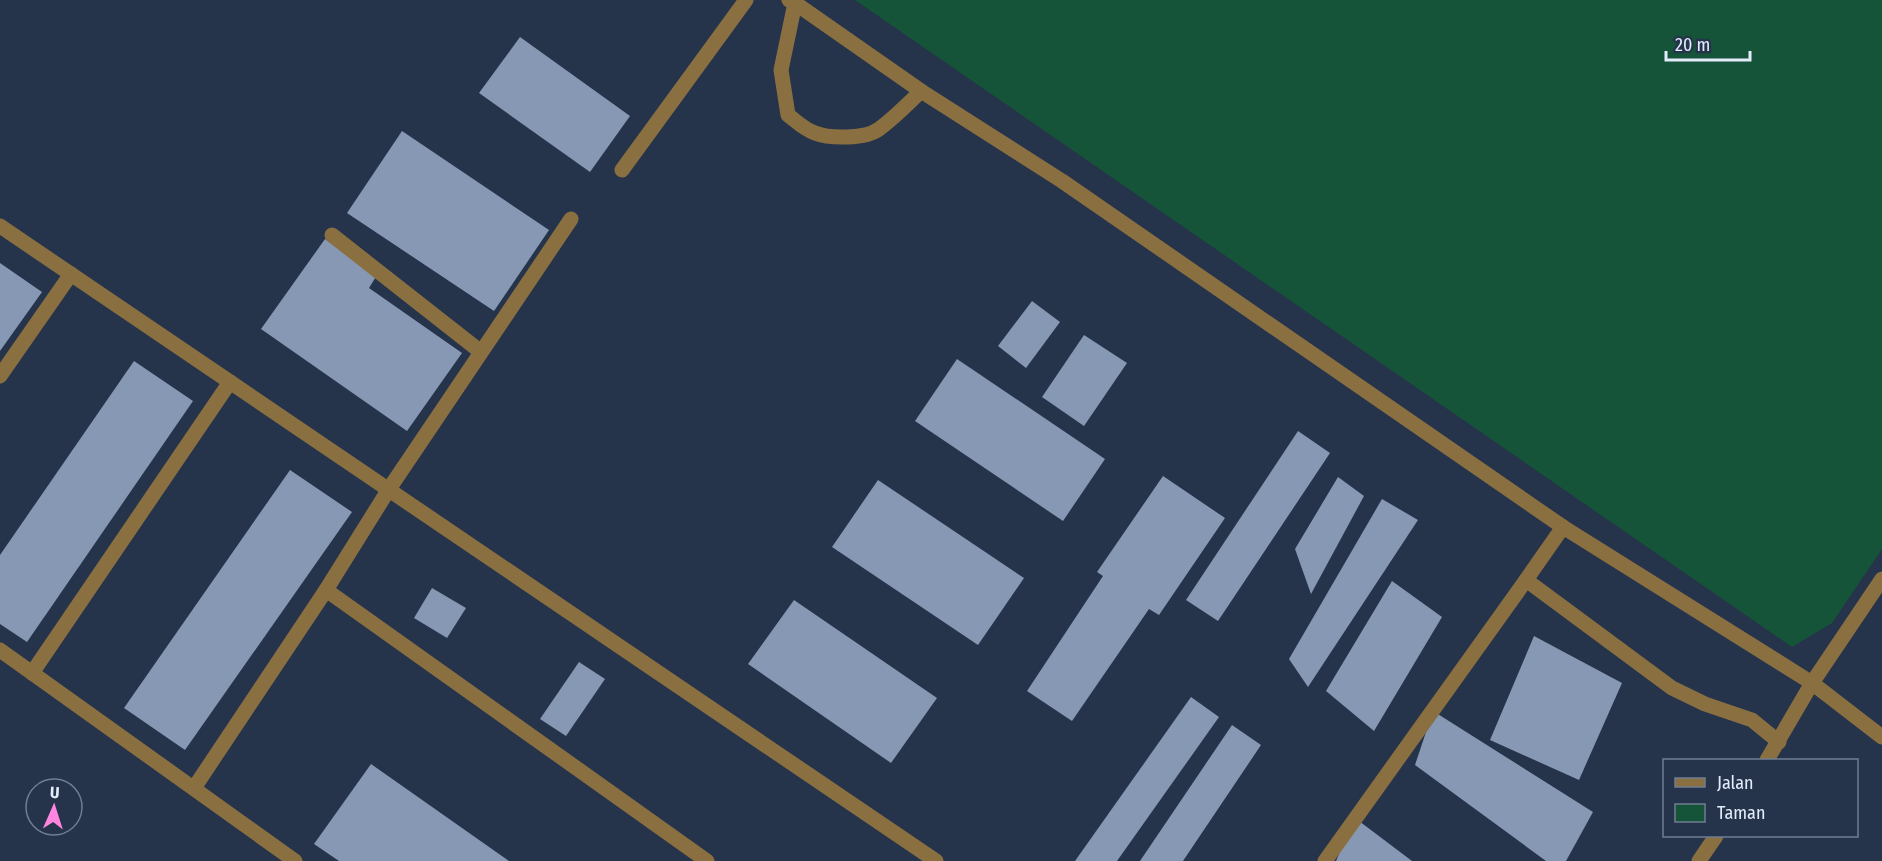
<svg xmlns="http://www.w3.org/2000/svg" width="1882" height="861" viewBox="0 0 1882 861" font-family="'Fira Sans Condensed',sans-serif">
<rect width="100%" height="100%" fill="#25334b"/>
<polygon fill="#165439" points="855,0 1882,0 1882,549 1832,623 1792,647"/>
<g fill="#8798b5">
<polygon points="520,37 630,116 590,172 479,93"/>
<polygon points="402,131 549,230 494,311 347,213"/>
<polygon points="325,239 377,275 369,288 462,353 407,431 261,329"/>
<polygon points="0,263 42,292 0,351"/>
<polygon points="1032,301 1060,322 1026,368 998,346"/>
<polygon points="1084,335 1127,363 1084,426 1042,397"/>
<polygon points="957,359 1105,459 1063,521 915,421"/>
<polygon points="134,361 193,401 27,642 0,624 0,555"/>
<polygon points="1298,431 1330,453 1218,621 1186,600"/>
<polygon points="290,470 352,512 185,750 124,708"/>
<polygon points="1163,476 1225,518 1159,615 1149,609 1072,721 1027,691 1103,576 1097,572"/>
<polygon points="1338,477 1364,496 1311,594 1295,549"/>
<polygon points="878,480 1024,578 978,645 832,547"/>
<polygon points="1382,499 1418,520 1308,687 1289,659"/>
<polygon points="1392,581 1442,617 1374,731 1326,691"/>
<polygon points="432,588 466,608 447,638 414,618"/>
<polygon points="794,600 937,698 891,763 748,664"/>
<polygon points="1534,636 1622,683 1579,780 1490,740"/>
<polygon points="579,662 605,679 566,736 540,719"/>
<polygon points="1191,697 1219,717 1117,861 1075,861"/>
<polygon points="1433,711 1593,812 1566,861 1546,861 1415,765"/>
<polygon points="1232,725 1261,745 1183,861 1140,861"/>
<polygon points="371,764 509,861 339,861 314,844"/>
<polygon points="1355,818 1412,861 1336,861"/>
</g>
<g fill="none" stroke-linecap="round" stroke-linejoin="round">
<g stroke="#8a7041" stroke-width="15">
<polyline points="789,0 795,3 921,91 1062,181 1563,527 1812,683 1882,737"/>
<path d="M795 3 781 70 788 115C796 121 805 130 815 133 830 139 866 139 879 129 894 118 908 104 921 91"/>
<polyline points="622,170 746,0"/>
<polyline points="0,226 936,861"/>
<polyline points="332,235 481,352"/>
<polyline points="0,376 71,274"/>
<polyline points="1526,580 1672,688 1705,704 1752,720 1779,742"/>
<polyline points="326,590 707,861"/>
<polyline points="0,650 295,861"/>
<polyline points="32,673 230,382"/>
<polyline points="1767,760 1812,683 1882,579"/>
<polyline points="194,788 326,590 389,489 571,219"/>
<polyline points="1325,861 1526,580 1563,527"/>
<polyline points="1699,861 1716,836"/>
</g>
</g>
<rect x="1663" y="759" width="195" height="78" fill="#25334b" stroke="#717d91" stroke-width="1.5"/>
<rect x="1675" y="778" width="30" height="9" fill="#8a7041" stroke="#717d91" stroke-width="1.5"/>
<text x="1717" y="789" font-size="18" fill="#e3ecfb">Jalan</text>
<rect x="1675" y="804" width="30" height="18" fill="#165439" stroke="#717d91" stroke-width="1.5"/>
<text x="1717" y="819" font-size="18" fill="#e3ecfb">Taman</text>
<g transform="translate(54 807) rotate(3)"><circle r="28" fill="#25334b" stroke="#717d91" stroke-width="1.5"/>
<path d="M0-4.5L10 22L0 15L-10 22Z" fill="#ff85df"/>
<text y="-9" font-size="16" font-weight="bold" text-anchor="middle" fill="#e3ecfb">U</text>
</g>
<path d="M1666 51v9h84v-9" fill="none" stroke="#e3ecfb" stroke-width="3"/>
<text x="1675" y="51" font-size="18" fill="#e3ecfb" stroke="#25334b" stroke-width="4.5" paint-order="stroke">20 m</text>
</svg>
